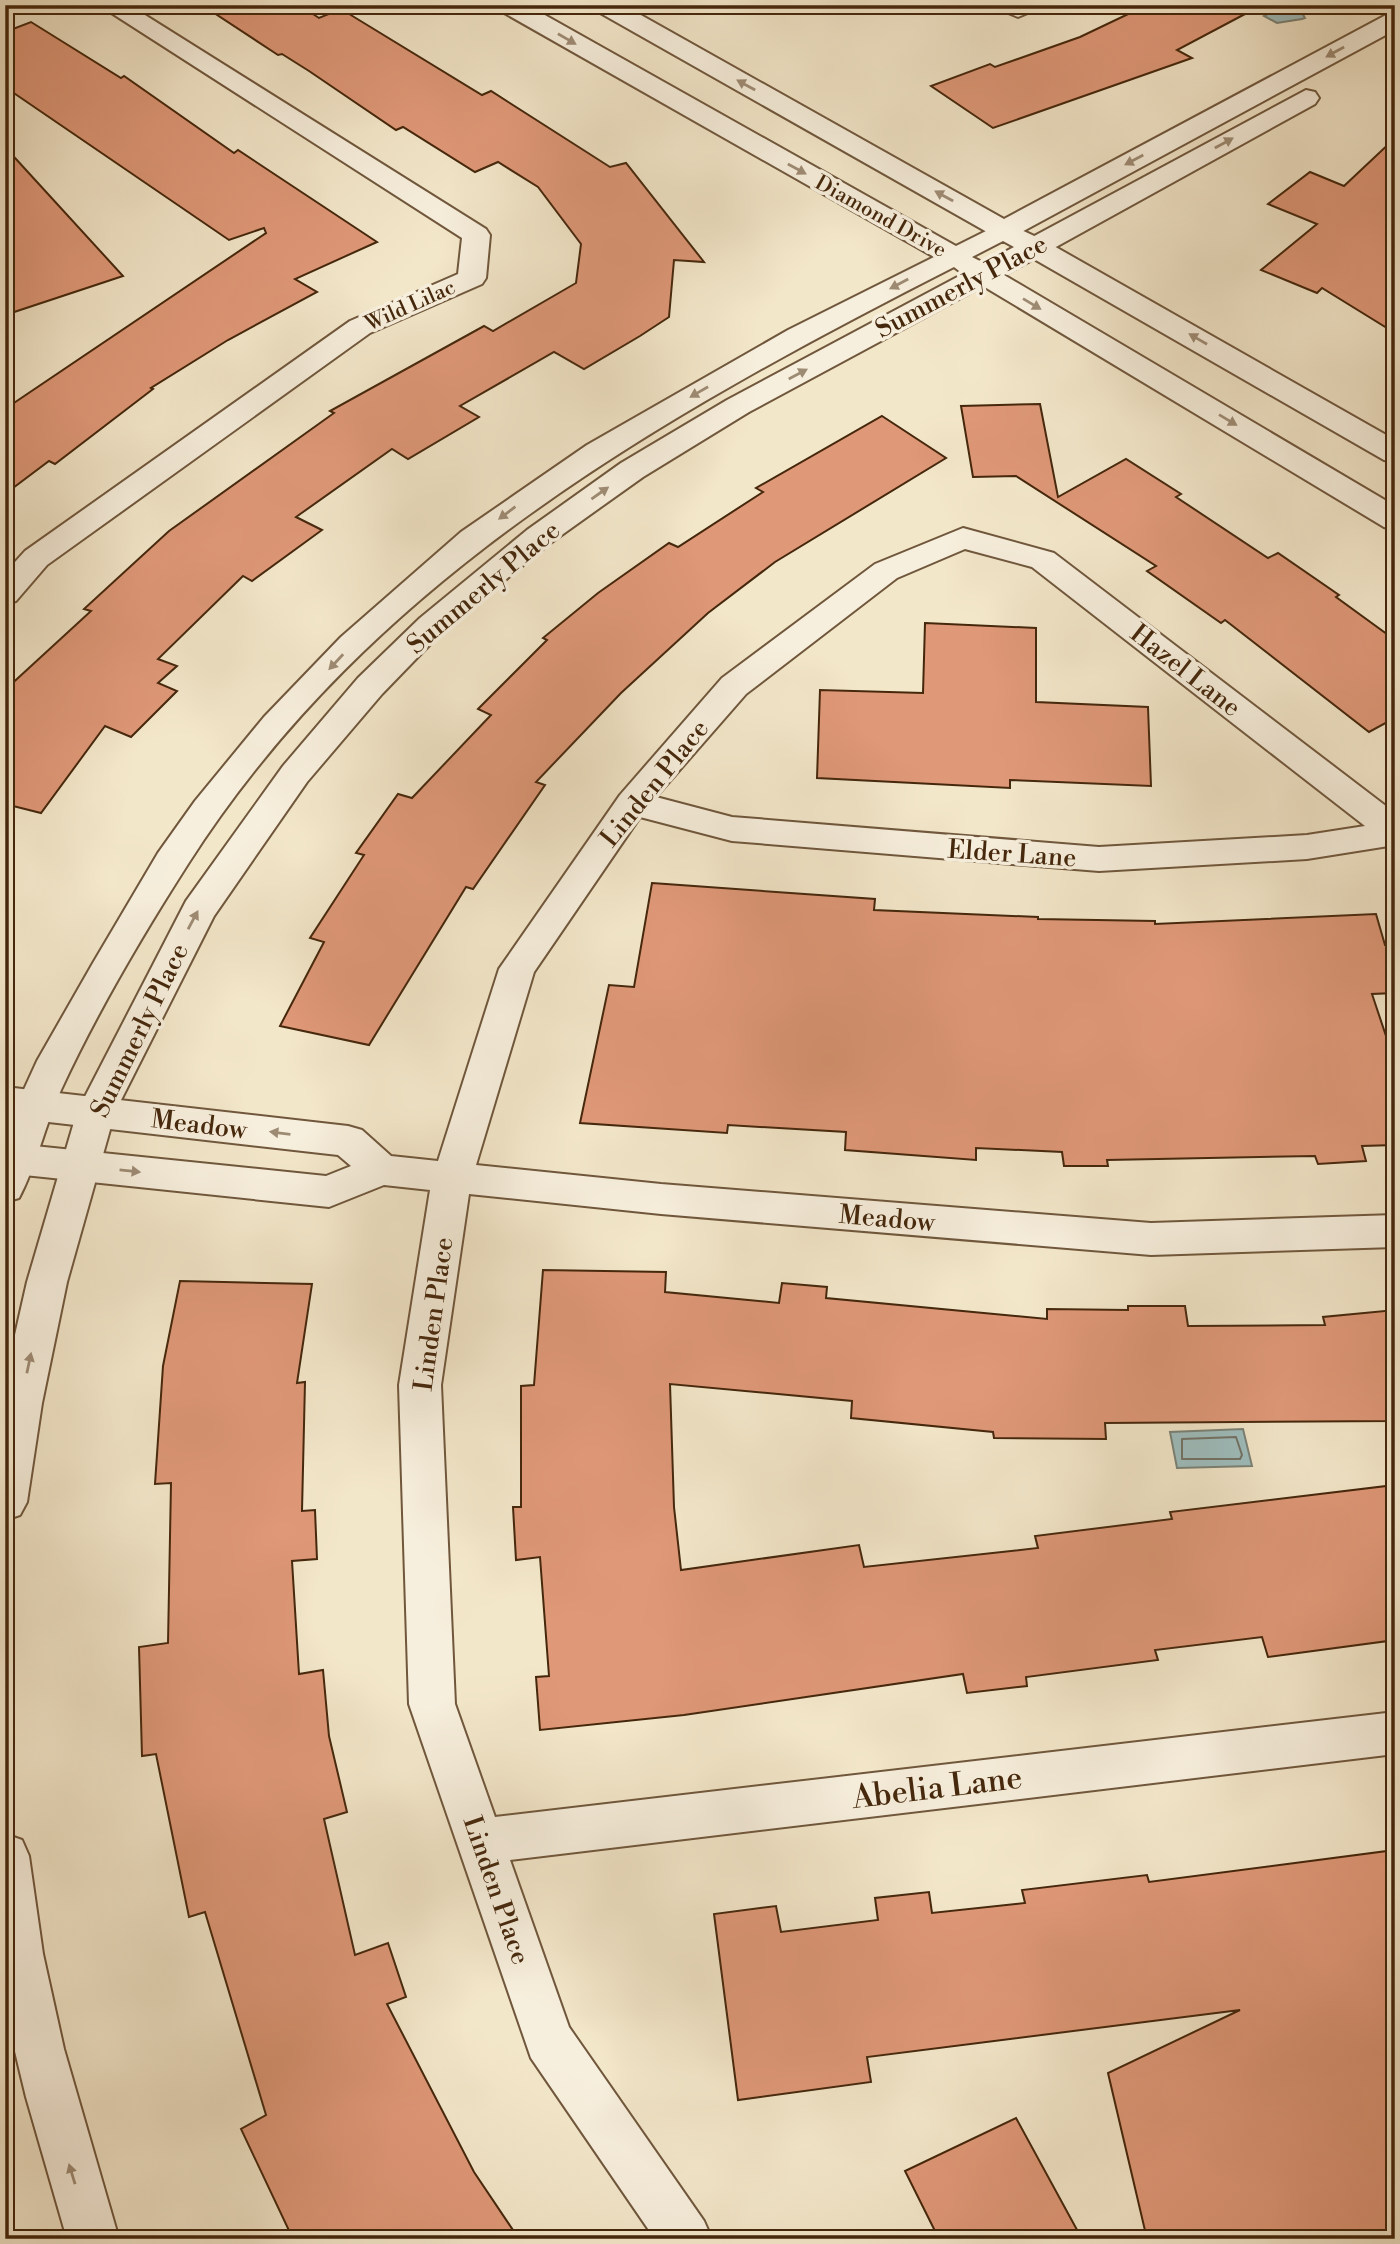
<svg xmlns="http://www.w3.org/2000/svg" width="1400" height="2244" viewBox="0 0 1400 2244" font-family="'Libre Bodoni',serif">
<rect width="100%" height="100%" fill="#f3e7ca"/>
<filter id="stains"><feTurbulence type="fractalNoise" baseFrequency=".00286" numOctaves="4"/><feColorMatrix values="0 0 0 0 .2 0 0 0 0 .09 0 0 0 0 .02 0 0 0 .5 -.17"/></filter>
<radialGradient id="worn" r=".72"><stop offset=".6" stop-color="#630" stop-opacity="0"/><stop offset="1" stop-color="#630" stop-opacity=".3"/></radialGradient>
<g fill="#9ebebf" stroke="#7a8277" stroke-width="2">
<polygon points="1284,5 1308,5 1308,8 1302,13 1305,18 1302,19 1277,23 1264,16"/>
<polygon points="1243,1429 1252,1466 1177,1468 1170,1432"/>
</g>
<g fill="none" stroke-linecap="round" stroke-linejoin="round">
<polygon stroke="#727266" stroke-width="2" points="1236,1437 1242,1455 1240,1459 1182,1459 1182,1439"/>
</g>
<g fill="#df9878" stroke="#45270c" stroke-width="2">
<polygon points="202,5 299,5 319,18 341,9 482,95 491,91 610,167 626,163 704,262 674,260 669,317 640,336 584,369 554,352 460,406 479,417 408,459 392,449 296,517 322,530 252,581 243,576 158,659 177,666 158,683 177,691 131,737 105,726 41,813 5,804 5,690 91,611 84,609 169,531 334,413 330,411 484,326 493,331 576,283 581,244 538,187 498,162 475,172 403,127 396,130 309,71 282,54 278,55"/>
<polygon points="1147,5 1262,5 1177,50 1192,58 993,128 931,86 990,64 995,67 1080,37"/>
<polygon points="31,22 121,78 124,76 234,153 238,150 377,242 295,279 317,292 228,340 151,388 153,389 55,464 49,461 5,494 5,409 266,233 264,228 229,240 5,87 5,32"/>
<polygon points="1395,138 1395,333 1322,288 1317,293 1261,270 1317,224 1268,204 1310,172 1344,186"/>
<polygon points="5,147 123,276 5,315"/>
<polygon points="1040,404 1058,497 1126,459 1181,494 1176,497 1268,558 1278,553 1339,595 1336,597 1395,640 1395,718 1369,732 1225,620 1221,623 1147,571 1156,566 1016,476 973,477 961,406"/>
<polygon points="882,416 946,458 775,562 708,613 621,693 536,782 545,785 473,889 466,887 369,1045 280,1026 324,942 310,938 364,855 356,853 398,794 412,798 491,715 478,709 547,640 543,638 598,593 669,543 678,547 763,492 756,488"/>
<polygon points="925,623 1036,628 1036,702 1148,707 1151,786 1010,780 1010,788 817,778 820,690 923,693"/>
<polygon points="652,883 875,899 874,910 1038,917 1038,919 1155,921 1155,924 1376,914 1385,945 1395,945 1395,993 1372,994 1395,1063 1395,1145 1362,1146 1366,1161 1318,1164 1315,1156 1107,1160 1108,1166 1064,1166 1062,1152 976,1148 976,1160 845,1150 846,1132 728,1125 727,1133 580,1123 609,985 634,987"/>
<polygon points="543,1270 666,1272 665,1292 779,1303 782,1283 827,1287 826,1298 1047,1319 1047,1309 1128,1310 1128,1306 1185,1306 1188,1326 1325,1325 1323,1317 1395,1310 1395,1421 1105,1423 1106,1439 994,1438 993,1432 851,1418 852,1401 670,1384 674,1507 681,1570 859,1545 864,1567 1038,1548 1035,1536 1172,1519 1170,1512 1395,1485 1395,1640 1268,1657 1262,1637 1155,1650 1158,1660 1026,1677 1027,1686 967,1693 963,1674 684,1715 540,1730 536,1677 549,1676 540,1557 516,1560 513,1507 521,1507 521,1386 534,1385"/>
<polygon points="180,1281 312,1284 297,1383 305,1382 302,1511 315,1510 317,1559 292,1561 299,1674 323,1670 329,1736 347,1812 324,1819 355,1955 388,1943 406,1997 387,2004 474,2172 519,2239 293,2239 241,2129 266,2115 205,1912 189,1917 156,1754 142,1756 139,1647 168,1643 171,1483 155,1484 163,1366"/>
<polygon points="1395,1850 1395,2239 1147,2239 1108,2073 1240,2010 867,2057 871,2082 738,2100 714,1914 776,1906 781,1932 878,1920 875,1898 929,1892 932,1913 1025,1903 1022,1890 1147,1875 1149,1882"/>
<polygon points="1016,2118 1082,2239 939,2239 905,2171"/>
</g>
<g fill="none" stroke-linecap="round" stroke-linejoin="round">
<defs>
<g id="minor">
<polygon points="99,5 129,5 486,229 490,235 486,278 482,284 370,333 47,565 16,601 5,604 5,573 25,551 350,321 458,274 462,238"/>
<polygon points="496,5 527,5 963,250 967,256 963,262 953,264 943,262 499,10"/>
<polygon points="592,5 623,5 1004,219 1386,15 1395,13 1395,30 1014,236 994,236 595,10"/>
<polygon points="998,5 1038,5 1035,10 1018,17 1001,10"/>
<polygon points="1306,90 1315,92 1319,98 1315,104 1045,253 1035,255 1025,253 1021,247 1025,241"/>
<path d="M963 528 1054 553 1395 813V845L1307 859 1099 871 732 841 640 817 534 972 476 1165 661 1184 1151 1223 1395 1215V1247L1151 1255 661 1214 469 1194 441 1385 455 1704 495 1817 1395 1712V1754L510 1860 569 2027 704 2221 712 2239H655L531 2058 409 1704 399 1385 430 1190 384 1185 329 1207 5 1173V1143L326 1176 351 1166 338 1155 5 1117V1087L348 1126 362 1130 391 1156 438 1161 499 969 620 795 722 678 875 564ZM965 549 1032 567 1365 826 1307 835 1099 847 732 817 656 797 746 694 897 578Z"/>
</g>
<g id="tertiary">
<path d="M1004 222 1045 241 1395 440V462L1384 460 1034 259 1004 275 1395 506V530L1384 527 983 286 749 412 643 477 549 544 442 632 382 694 307 782 214 916 115 1112 67 1282 42 1403 27 1502 20 1515 5 1520V1379L27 1282 77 1112 186 901 283 766 358 678 420 618 527 530 621 463 727 400 963 274 954 267C660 417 371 578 188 864 142 936 97 1012 61 1090 45 1125 37 1164 19 1198L5 1202V1131L37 1061 93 963 158 853 195 801 264 717 341 637 461 532 587 445 788 330ZM1003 241 1014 247 984 263 972 257Z"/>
<polygon points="5,1834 22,1840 29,1856 43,1954 64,2049 119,2239 67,2239 26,2097 5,2010"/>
</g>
</defs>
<use href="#minor" stroke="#70573c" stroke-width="4"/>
<use href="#tertiary" stroke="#70573c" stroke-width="4"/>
<use href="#minor" fill="#f7efdd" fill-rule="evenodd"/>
<use href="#tertiary" fill="#f7efdd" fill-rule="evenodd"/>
</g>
<defs><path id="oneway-solid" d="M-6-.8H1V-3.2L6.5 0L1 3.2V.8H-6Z" transform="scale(1.75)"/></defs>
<g fill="#9e8b74">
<use href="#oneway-solid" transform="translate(567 39) rotate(30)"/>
<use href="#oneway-solid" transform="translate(1335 52) rotate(151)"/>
<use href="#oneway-solid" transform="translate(746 85) rotate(-151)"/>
<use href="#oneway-solid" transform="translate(1224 143) rotate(-29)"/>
<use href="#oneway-solid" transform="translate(1134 160) rotate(152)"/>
<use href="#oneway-solid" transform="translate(797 169) rotate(29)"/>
<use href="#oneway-solid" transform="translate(944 196) rotate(-151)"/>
<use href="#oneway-solid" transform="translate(899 284) rotate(152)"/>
<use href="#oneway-solid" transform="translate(1032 304) rotate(31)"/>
<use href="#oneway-solid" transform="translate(1198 339) rotate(-150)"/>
<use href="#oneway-solid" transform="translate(798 374) rotate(-28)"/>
<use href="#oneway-solid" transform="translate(699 392) rotate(150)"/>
<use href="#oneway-solid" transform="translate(1228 420) rotate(31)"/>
<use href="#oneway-solid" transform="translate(600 493) rotate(-35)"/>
<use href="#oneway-solid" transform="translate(507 513) rotate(143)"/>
<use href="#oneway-solid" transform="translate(336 662) rotate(133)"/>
<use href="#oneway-solid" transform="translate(193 920) rotate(-62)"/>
<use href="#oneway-solid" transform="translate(280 1133) rotate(-173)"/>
<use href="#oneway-solid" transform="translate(130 1171) rotate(6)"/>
<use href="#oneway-solid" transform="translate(29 1363) rotate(-78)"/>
<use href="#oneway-solid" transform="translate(72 2174) rotate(-107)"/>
</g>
<g text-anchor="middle" stroke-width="7" stroke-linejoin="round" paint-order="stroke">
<g font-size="21" fill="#45270c" stroke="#f7efdd">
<text transform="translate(881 216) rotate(29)" y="7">Diamond Drive</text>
<text transform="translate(410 305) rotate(-24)" y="7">Wild Lilac</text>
</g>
<g font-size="26" fill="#45270c" stroke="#f7efdd">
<text transform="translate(961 286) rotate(-28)" y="9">Summerly Place</text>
<text transform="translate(483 587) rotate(-40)" y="9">Summerly Place</text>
<text transform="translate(1186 670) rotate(38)" y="9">Hazel Lane</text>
<text transform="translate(654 783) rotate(-51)" y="9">Linden Place</text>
<text transform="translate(1012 853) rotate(4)" y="9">Elder Lane</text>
<text transform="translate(139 1030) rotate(-64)" y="9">Summerly Place</text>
<text transform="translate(199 1124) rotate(7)" y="9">Meadow</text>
<text transform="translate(887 1218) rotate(5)" y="9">Meadow</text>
<text transform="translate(433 1314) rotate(-82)" y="9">Linden Place</text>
<text transform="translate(497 1890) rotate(71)" y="9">Linden Place</text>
</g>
<g font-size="32" fill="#45270c" stroke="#f7efdd">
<text transform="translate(937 1787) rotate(-7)" y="11">Abelia Lane</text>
</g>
</g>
<rect width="1400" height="2244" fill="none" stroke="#f3e7ca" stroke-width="28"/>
<rect x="7" y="7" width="1386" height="2230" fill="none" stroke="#45270c" stroke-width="3.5"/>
<rect x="14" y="14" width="1372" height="2216" fill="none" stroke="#45270c" stroke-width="2"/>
<rect width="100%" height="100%" filter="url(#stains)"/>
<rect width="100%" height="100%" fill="url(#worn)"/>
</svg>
